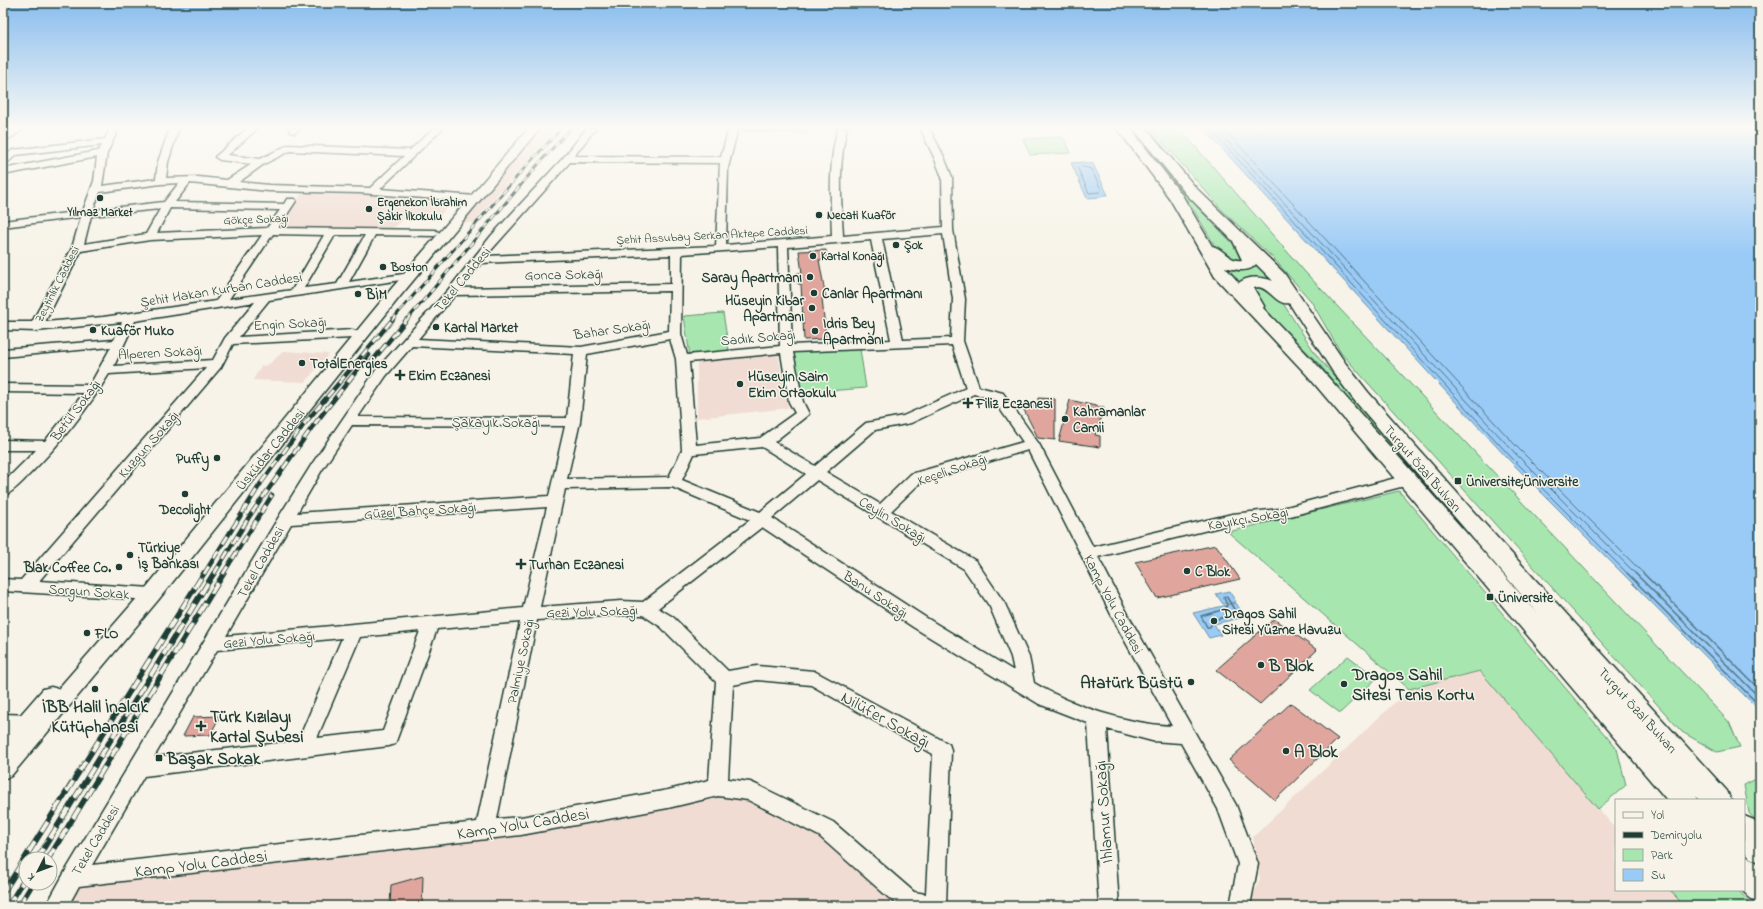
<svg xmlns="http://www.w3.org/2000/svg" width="1763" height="909" viewBox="0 0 1763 909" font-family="'Indie Flower',sans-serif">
<rect width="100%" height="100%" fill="#f7f3e8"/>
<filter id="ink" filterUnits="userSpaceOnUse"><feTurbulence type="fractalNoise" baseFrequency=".025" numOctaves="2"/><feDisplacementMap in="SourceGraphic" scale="8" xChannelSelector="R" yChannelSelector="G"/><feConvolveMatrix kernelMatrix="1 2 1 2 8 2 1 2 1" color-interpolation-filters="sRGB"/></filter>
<g filter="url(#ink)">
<g fill="#f0dcd2">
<polygon points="537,128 558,128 522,166 473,223 459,222"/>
<polygon points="309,191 398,195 449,205 438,218 409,213 392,230 280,227 301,194"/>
<polygon points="284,351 329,354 305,382 253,380 261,366 268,365"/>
<polygon points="778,354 788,408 697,418 697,359"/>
<polygon points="1480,671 1616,829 1616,890 1670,890 1684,906 1249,906 1260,879 1253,837 1409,689"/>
<polygon points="715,791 747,799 822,836 907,906 61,906 75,882"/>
</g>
<g fill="#a7e7af" stroke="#639272">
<polygon points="742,128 806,128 805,133 741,131"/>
<polygon points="1127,128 1132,128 1201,211 1246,257 1246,261 1222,258 1195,212"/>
<polygon points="1150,128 1179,128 1305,272 1729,722 1740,747 1717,752 1682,732 1341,353 1311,301 1275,260 1223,211"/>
<polygon points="1063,137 1071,153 1030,155 1023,139"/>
<polygon points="1257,262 1276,284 1240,287 1222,265"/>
<polygon points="1256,285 1275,291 1317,356 1448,510 1441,511 1320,365 1251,295 1249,287"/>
<polygon points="723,313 729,351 690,356 684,316"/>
<polygon points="860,349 866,388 801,393 791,352"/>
<polygon points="1399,491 1617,749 1626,785 1598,809 1480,671 1409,689 1228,532"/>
<polygon points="1348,656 1377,678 1340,713 1310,690"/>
<polygon points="1760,777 1760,825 1749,813 1744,785"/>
<polygon points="1670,890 1738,890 1753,906 1684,906"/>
</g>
<g fill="#9acaf6" stroke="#6992a8">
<polygon points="1203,128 1760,128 1760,711 1508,459"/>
<polygon points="1084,162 1093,164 1108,195 1103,195 1101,197 1087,198 1071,163"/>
<polygon points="1229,591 1236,602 1223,604 1216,594"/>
<polygon points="1236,603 1245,617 1214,624 1221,635 1209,638 1193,613"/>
</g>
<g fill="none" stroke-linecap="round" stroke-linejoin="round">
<g stroke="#507582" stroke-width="1">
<polyline points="1209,128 1510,456 1628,574"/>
<polyline points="1215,128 1514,452 1636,574"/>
<polyline points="1223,128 1518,448 1644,574"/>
<polygon points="1080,166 1091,169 1101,189 1100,192 1089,193 1078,169"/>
</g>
<g stroke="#507582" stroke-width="1.5">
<polyline points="1627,573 1760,706"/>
<polyline points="1635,573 1760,698"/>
<polyline points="1643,573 1760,690"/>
<polygon points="1226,596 1237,614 1214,620 1210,627 1207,627 1201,616 1225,609 1227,605 1224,598"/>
</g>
</g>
<g fill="#e0a69e" stroke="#1f3d34">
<polygon points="826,250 827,260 819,260 826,298 822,298 826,339 804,340 801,284 798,284 797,273 802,273 799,251"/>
<polygon points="1038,398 1055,399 1055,440 1038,438 1021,404 1038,403"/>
<polygon points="1070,400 1104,408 1095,435 1100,436 1100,447 1059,441"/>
<polygon points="1216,545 1240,579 1157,598 1135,562"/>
<polygon points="1274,619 1317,650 1260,704 1216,670"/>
<polygon points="1291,703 1338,739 1275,800 1229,760"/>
<polygon points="220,716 210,735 183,736 193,717"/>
<polygon points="423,876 422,906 390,906 391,885"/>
</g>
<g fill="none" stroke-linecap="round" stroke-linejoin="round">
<defs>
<g id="minor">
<polygon points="15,128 25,128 3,143 3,136"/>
<path d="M110 128H119L107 153 102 186 156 179 158 162 170 128H179L168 162 166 178 198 177 227 180 252 164 220 160 215 157 248 128H258L228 155 260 159 288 145 410 150 434 128H443L380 189 476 196 481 199 476 202 360 193 269 191 190 183 175 202 284 204 287 199H295L296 201 278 228 435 230 440 233 435 236 375 235 349 282 410 273 416 276 414 278 269 300 239 337 352 330 356 331 358 334 356 337 352 338 233 344 221 367 39 581 152 588 158 590 160 594 158 598 152 600 3 591V579L21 580 206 368 109 374C86 412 58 446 27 477 20 484 12 493 3 496V483L36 450H3V440L45 441 84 393 3 392V384L90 385 111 347 3 357V349L114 340 122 322 36 331 3 330V322H32L72 248 81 217 3 227V221L83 211 94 181 97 157 3 175V169L98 151 102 145 16 155 6 164 3 165V157L13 150 105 139ZM290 151 404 156 370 188 269 185 239 182 264 164ZM179 183 164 202 93 210 100 192 161 184ZM170 208 280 210 267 228 157 233ZM160 209 146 234 84 244 91 216ZM273 234 324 235 292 290 229 299ZM262 235 216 301 103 317 45 322 81 251 150 240ZM335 235H365L337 284 304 288ZM255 302 225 338 213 360 114 366 135 321Z"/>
<polygon points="291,128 301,128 294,133 291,132 289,130"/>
<path d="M587 128H596L574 156 721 157 729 128H738L728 168 726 245 832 236C831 200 828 164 838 128H847C838 164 841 199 843 236L943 227 942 177 934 157 920 128H929L944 157 952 177 953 230 965 299 963 341 979 387 1003 393 1039 444 1093 547 1232 514 1279 509 1407 475 1412 476 1414 480 1412 484 1279 519 1232 524 1098 557 1132 622 1236 805 1258 864 1250 906H1230L1238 864 1218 809 1181 743 1152 741 1107 729 1119 906H1099L1088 723 1039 704 913 627 762 527 658 608 673 617 728 671 757 666 814 671 949 744 951 750 946 906H898L819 836 748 800 718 796 668 808 521 835 79 886 68 906H46L66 870 280 515 312 464 376 370 448 290 491 236 564 157ZM570 162 720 163 716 246 486 256ZM943 234 953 299 951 338 903 340 882 239ZM871 240 891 340 792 345 788 247ZM778 247 780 346 687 355 681 334 682 254ZM671 255V284L461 288 481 263ZM670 291 669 331 581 347 418 339 455 295ZM670 339 676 359 682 450 669 477 567 479 580 422 587 354ZM952 345 966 388 903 416 866 423 815 466 774 442 809 414 803 402 793 352ZM412 346 574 354 567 418 358 417 386 376ZM781 353 789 402 795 413 760 438 696 445 689 362ZM974 394 993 399 1023 442 911 474 880 504 826 472 875 430 911 423ZM352 425 565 426 549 496 297 513 322 470ZM762 447 806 474 760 512 682 480 694 454ZM1028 450 1120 632 1172 726C1128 724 1072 706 1034 683L1029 657 1005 604 976 561 891 511 921 482ZM817 480 964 569 990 607 1011 657 1014 671 925 617 772 518ZM672 487 750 520 643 602 621 601 540 607 565 489ZM547 507 523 608 226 636 291 524ZM621 615H643L661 627 716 682 709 780 668 790 521 817 497 819 537 620ZM520 622 477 822 92 865 144 776 389 746 395 744 437 629ZM420 631 383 731 317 738 360 637ZM342 638 298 741 154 757 217 650ZM757 680 811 685 933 754 926 894 914 892 833 822 757 785 750 782 728 779 733 685Z"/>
<polygon points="3,714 33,715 39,717 42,723 39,729 33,731 3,730"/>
</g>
<polygon id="major" points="529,128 540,128 402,294 159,599 11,776 3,779 3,735 43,689 51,687 58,689 145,589 392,288"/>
<g id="highway">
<path d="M1117 128H1130L1182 195 1212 246C1223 248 1229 262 1242 260L1233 241 1186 194 1133 128H1146L1196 188 1284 273 1346 364 1368 392 1473 511 1727 791 1731 800H1699L1696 796 1698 800H1667L1307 375 1215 277 1170 199ZM1256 264 1273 281C1263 277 1248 275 1239 283L1225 267C1234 270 1250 273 1256 264ZM1258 287C1270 288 1277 306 1289 303L1333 372 1354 400 1539 615 1319 367 1263 308 1264 306 1254 289V288Z"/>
<polygon points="1744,816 1754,820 1760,827 1760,862 1750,858 1744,851"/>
<polygon points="1744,856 1754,860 1760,866 1760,903 1750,898 1742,890 1744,890"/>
</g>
</defs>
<use href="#minor" stroke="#1f3d34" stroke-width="3"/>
<use href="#major" stroke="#1f3d34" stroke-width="3"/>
<use href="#highway" stroke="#1f3d34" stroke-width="3"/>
<use href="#minor" fill="#f7f3e8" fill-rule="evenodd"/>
<use href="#major" fill="#f7f3e8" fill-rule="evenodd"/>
<use href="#highway" fill="#f7f3e8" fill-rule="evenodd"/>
<defs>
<g id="rail-far2">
<polyline points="392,320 528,164 562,128"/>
<polyline points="407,320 541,161 571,128"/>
</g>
<g id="rail-far1">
<polyline points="369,365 407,319"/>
<polyline points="204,574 261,483 305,423 393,319"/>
<polyline points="214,574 249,517 313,426 369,355"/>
<polyline points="223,574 272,495"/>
</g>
<g id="rail">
<polyline points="37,859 214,573"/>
<polyline points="48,859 224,573"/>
<polyline points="3,893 204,573"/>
<polyline points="8,906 26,877"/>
<polyline points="19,906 33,883"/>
</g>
</defs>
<use href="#rail-far2" stroke="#1f3d34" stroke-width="3"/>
<use href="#rail-far1" stroke="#1f3d34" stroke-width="4.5"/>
<use href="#rail" stroke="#1f3d34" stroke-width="5.5"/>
<use href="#rail-far2" stroke="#f7f3e8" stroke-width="2" stroke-dasharray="6" stroke-linecap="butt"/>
<use href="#rail-far1" stroke="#f7f3e8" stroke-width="3" stroke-dasharray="9" stroke-linecap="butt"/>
<use href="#rail" stroke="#f7f3e8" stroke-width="4" stroke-dasharray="12" stroke-linecap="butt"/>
</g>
</g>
<linearGradient id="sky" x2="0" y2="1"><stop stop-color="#89bdee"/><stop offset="0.5" stop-color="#fbfaf5"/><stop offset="1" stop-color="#fbfaf5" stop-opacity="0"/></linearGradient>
<rect width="1763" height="255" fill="url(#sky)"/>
<g fill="#1f3d34" stroke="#f7f3e8" stroke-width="1.5">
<circle cx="100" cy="198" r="4"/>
<circle cx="369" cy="209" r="4"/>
<circle cx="819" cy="215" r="4"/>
<circle cx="896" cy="245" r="4"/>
<circle cx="813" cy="256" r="4"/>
<circle cx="383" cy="267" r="4"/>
<circle cx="810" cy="277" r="4"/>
<circle cx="814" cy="293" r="4"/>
<circle cx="358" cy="294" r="4"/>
<circle cx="812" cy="308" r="4"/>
<circle cx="436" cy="327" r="4"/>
<circle cx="93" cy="330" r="4"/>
<circle cx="815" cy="331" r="4"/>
<circle cx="302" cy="363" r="4"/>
<path d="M398 369h4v4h4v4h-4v4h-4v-4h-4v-4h4z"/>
<circle cx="740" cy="384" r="4"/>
<path d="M966 397h4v4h4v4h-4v4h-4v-4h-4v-4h4z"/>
<circle cx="1065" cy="419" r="4"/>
<circle cx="217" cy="458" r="4"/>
<rect x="1454" y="477" width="8" height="8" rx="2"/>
<circle cx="185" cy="494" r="4"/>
<circle cx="130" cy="555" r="4"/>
<path d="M519 558h4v4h4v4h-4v4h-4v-4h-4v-4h4z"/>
<circle cx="119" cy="567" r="4"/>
<circle cx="1187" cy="571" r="4"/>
<rect x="1486" y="593" width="8" height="8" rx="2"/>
<circle cx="1214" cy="621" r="4"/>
<circle cx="87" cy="633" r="4"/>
<circle cx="1261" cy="665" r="4"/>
<circle cx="1191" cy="682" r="4"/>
<circle cx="1344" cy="684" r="4"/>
<circle cx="95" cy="689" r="4"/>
<path d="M199 720h4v4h4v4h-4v4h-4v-4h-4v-4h4z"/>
<circle cx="1286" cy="751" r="4"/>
<rect x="155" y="754" width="8" height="8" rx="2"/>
</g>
<g text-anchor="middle" stroke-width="3" stroke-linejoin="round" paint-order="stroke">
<g font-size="12" font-weight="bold" fill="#1f3d34" stroke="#f7f3e8" text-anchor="start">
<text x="377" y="206">Ergenekon İbrahim<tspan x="377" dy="14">Şakir İlkokulu</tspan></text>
<text x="100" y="216" text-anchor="middle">Yılmaz Market</text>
<text x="827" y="219">Necati Kuaför</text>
<text x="904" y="249">Şok</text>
<text x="821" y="260">Kartal Konağı</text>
<text x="391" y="271">Boston</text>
</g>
<g font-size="12" fill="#1f3d34" stroke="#f7f3e8">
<text transform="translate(256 219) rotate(-2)" y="4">Gökçe Sokağı</text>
<text transform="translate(712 235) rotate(-3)" y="4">Şehit Assubay Serkan Aktepe Caddesi</text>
<text transform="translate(57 284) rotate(-63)" y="4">Zeytinlik Caddesi</text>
</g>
<g font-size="14" fill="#1f3d34" stroke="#f7f3e8">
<text transform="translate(564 274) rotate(-1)" y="5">Gonca Sokağı</text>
<text transform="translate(462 279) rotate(-50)" y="5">Tekel Caddesi</text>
<text transform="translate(221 289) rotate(-9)" y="5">Şehit Hakan Kurban Caddesi</text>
<text transform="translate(290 323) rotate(-3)" y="5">Engin Sokağı</text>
<text transform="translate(612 329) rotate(-8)" y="5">Bahar Sokağı</text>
<text transform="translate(758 337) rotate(-5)" y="5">Sadık Sokağı</text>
<text transform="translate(160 352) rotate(-3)" y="5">Alperen Sokağı</text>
<text transform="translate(75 410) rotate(-53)" y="5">Betül Sokağı</text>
<text x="496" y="427">Şakayık Sokağı</text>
<text transform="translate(148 444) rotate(-49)" y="5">Kuzgun Sokağı</text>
<text transform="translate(270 449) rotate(-51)" y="5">Üsküdar Caddesi</text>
<text transform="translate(1423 468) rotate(49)" y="5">Turgut Özal Bulvarı</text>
<text transform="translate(952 469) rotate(-19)" y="5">Keçeli Sokağı</text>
<text transform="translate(420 510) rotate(-4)" y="5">Güzel Bahçe Sokağı</text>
<text transform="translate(1248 518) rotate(-10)" y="5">Kayıkçı Sokağı</text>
<text transform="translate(893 519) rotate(31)" y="5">Ceylin Sokağı</text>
<text transform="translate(260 562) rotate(-60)" y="5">Tekel Caddesi</text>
<text transform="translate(89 591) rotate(4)" y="5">Sorgun Sokak</text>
<text transform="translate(876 594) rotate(33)" y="5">Banu Sokağı</text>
<text transform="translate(1114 604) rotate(62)" y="5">Kamp Yolu Caddesi</text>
<text transform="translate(592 611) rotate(-2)" y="5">Gezi Yolu Sokağı</text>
<text transform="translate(269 639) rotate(-5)" y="5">Gezi Yolu Sokağı</text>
<text transform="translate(520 661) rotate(-78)" y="5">Palmiye Sokağı</text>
<text transform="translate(1638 710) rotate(48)" y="5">Turgut Özal Bulvarı</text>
<text transform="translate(95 840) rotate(-59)" y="5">Tekel Caddesi</text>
</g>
<g font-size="14" font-weight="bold" fill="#1f3d34" stroke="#f7f3e8" text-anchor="start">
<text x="802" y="282" text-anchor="end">Saray Apartmanı</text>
<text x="822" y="298">Canlar Apartmanı</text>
<text x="366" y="299">BİM</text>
<text x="804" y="305" text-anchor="end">Hüseyin Kibar<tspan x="804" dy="16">Apartmanı</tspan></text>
<text x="823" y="328">Idris Bey<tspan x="823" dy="16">Apartmanı</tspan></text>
<text x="444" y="332">Kartal Market</text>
<text x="101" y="335">Kuaför Muko</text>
<text x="310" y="368">TotalEnergies</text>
<text x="408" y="380">Ekim Eczanesi</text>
<text x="748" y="381">Hüseyin Saim<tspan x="748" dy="16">Ekim Ortaokulu</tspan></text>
<text x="976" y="408">Filiz Eczanesi</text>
<text x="1073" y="416">Kahramanlar<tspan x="1073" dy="16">Camii</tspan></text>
<text x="209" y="463" text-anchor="end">Puffy</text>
<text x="1466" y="486">Üniversite;Üni̇versi̇te</text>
<text x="185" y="514" text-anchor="middle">Decolight</text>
<text x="138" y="552">Türkiye<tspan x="138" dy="16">İş Bankası</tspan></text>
<text x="529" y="569">Turhan Eczanesi</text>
<text x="111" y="572" text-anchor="end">Blak Coffee Co.</text>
<text x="1195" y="576">C Blok</text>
<text x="1498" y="602">Üniversite</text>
<text x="1222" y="618">Dragos Sahil<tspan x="1222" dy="16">Sitesi Yüzme Havuzu</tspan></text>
<text x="95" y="638">FLO</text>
</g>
<g font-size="17" font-weight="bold" fill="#1f3d34" stroke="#f7f3e8" text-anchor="start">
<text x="1269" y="671">B Blok</text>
<text x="1352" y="680">Dragos Sahil<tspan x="1352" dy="20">Sitesi Tenis Kortu</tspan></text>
<text x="1183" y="688" text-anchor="end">Atatürk Büstü</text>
<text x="95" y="712" text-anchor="middle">İBB Halil İnalcık<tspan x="95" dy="20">Kütüphanesi</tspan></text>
<text x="210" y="722">Türk Kızılayı<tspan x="210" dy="20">Kartal Şubesi</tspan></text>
<text x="1294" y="757">A Blok</text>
<text x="167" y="764">Başak Sokak</text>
</g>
<g font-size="17" fill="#1f3d34" stroke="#f7f3e8">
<text transform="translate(886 719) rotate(29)" y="6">Nilüfer Sokağı</text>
<text transform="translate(1103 812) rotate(-94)" y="6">Ihlamur Sokağı</text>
<text transform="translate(523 823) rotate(-9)" y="6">Kamp Yolu Caddesi</text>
<text transform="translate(201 863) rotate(-7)" y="6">Kamp Yolu Caddesi</text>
</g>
</g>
<rect width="1763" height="909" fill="none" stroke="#f7f3e8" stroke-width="16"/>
<rect x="8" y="8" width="1747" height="893" fill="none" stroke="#1f3d34" stroke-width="1.5" filter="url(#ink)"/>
<rect x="1615" y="799" width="130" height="92" fill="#f7f3e8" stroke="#a1aaa0"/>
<rect x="1623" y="812" width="20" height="6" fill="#f7f3e8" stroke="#a1aaa0"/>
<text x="1651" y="819" font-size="12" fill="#1f3d34">Yol</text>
<rect x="1623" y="832" width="20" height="6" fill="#1f3d34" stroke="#a1aaa0"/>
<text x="1651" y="839" font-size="12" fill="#1f3d34">Demiryolu</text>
<rect x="1623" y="849" width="20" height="12" fill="#a7e7af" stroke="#a1aaa0"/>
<text x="1651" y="859" font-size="12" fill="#1f3d34">Park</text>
<rect x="1623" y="869" width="20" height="12" fill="#9acaf6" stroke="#a1aaa0"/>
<text x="1651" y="879" font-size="12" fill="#1f3d34">Su</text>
<g transform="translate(38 871) rotate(228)"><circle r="19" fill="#f7f3e8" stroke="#a1aaa0"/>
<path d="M0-3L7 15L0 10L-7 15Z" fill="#1f3d34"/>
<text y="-6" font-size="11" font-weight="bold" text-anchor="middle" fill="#1f3d34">K</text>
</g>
</svg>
